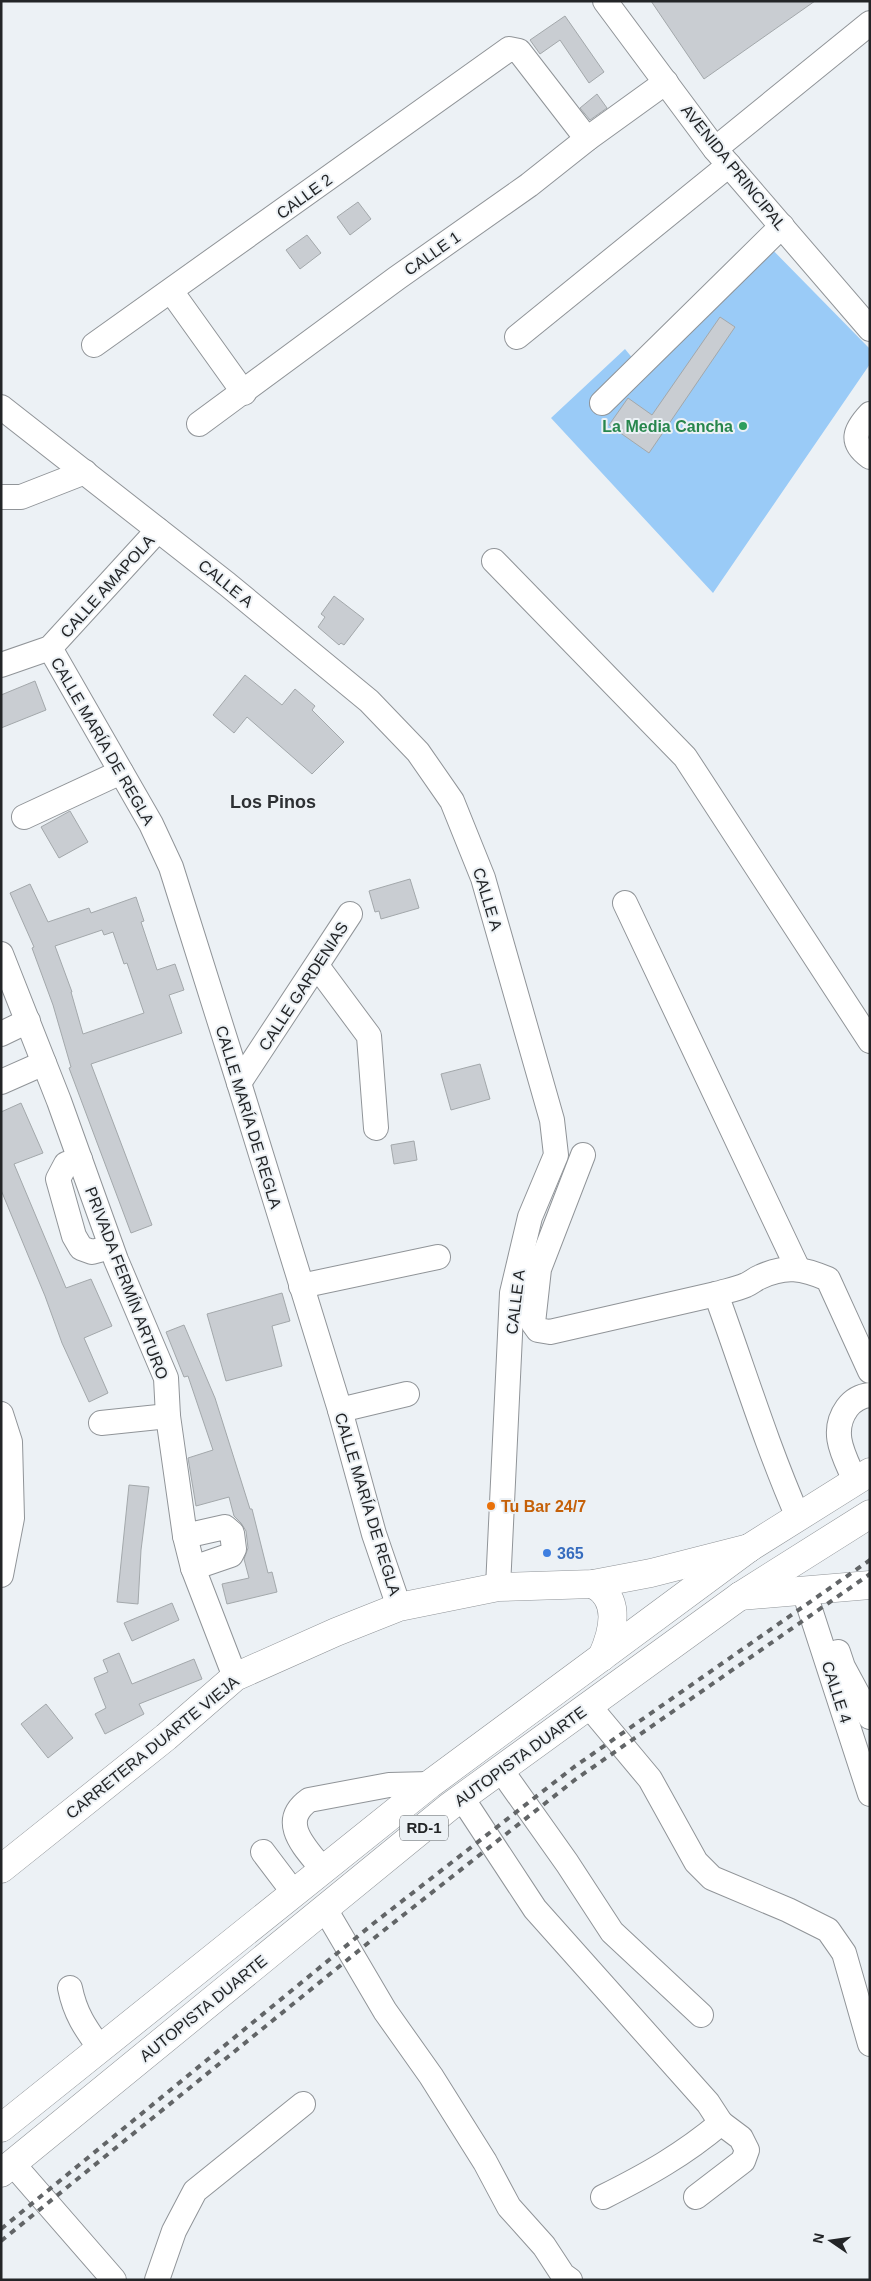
<svg xmlns="http://www.w3.org/2000/svg" width="871" height="2281" viewBox="0 0 871 2281" font-family="Helvetica,sans-serif">
<rect width="100%" height="100%" fill="#ecf1f5"/>
<polygon fill="#9acbf7" points="758,235 870,349 870,364 713,593 551,418 625,349 634,360"/>
<g fill="#c9cdd2" stroke="#a3a8ab" fill-rule="evenodd">
<polygon points="651,1 815,1 704,79"/>
<polygon points="565,16 604,72 589,83 560,40 540,54 530,40"/>
<polygon points="597,94 607,108 590,120 580,108"/>
<polygon points="358,202 371,219 350,235 337,217"/>
<polygon points="307,235 321,253 300,269 286,250"/>
<polygon points="720,317 735,327 649,453 609,425 628,398 652,415"/>
<polygon points="334,596 364,619 344,645 341,643 339,645 318,627 325,617 321,614"/>
<polygon points="245,675 282,705 295,689 315,706 312,710 344,742 312,774 247,717 234,733 213,715"/>
<polygon points="35,681 46,710 1,728 1,695"/>
<polygon points="70,811 88,842 59,858 41,827"/>
<polygon points="410,879 419,908 381,919 379,911 375,912 369,891"/>
<path d="M30 884 48 922 89 908 91 913 136 897 144 921 141 922 157 970 175 964 184 990 169 995 182 1033 91 1064 152 1225 131 1233 69 1068 71 1067 53 1005 32 948 34 947 10 893ZM102 930 104 935 113 932 124 964 127 963 144 1013 83 1034 71 992H72L55 946Z"/>
<polygon points="480,1064 490,1099 451,1110 441,1074"/>
<polygon points="21,1103 43,1153 14,1164 66,1288 91,1279 112,1326 84,1338 108,1393 89,1402 62,1343 45,1296 1,1190 1,1112"/>
<polygon points="414,1141 417,1160 394,1164 391,1145"/>
<polygon points="282,1293 290,1321 272,1326 282,1366 226,1381 207,1314"/>
<polygon points="184,1325 215,1398 250,1509 252,1509 268,1573 272,1572 277,1592 227,1604 222,1584 249,1578 244,1559 248,1548 246,1531 241,1523 234,1516 229,1497 196,1506 188,1458 213,1450 188,1376 184,1377 166,1332"/>
<polygon points="129,1485 149,1487 141,1550 138,1604 117,1602"/>
<polygon points="172,1603 179,1620 132,1641 124,1623"/>
<polygon points="119,1653 132,1684 194,1659 202,1679 139,1704 144,1714 105,1734 95,1714 106,1708 94,1678 108,1672 103,1660"/>
<polygon points="46,1704 73,1738 48,1758 21,1724"/>
</g>
<g fill="none" stroke-linecap="round" stroke-linejoin="round">
<defs>
<g id="minor">
<polyline points="605,1 715,149 870,329"/>
<polyline points="715,149 870,23"/>
<polyline points="171,291 244,393"/>
<polyline points="517,337 729,165"/>
<polyline points="94,345 509,49 519,51 587,139"/>
<polyline points="602,403 782,226"/>
<polyline points="1,407 227,584 369,701 418,752 452,801 483,878 552,1120 556,1155 530,1217 512,1293 498,1587"/>
<path d="M870 414C855 430 849 442 870 457"/>
<polyline points="199,424 397,278 529,185 587,139 666,82"/>
<polyline points="1,497 21,497 85,472"/>
<polyline points="494,561 685,757 870,1041"/>
<polyline points="50,648 151,824 171,867 239,1083 340,1410 374,1534 399,1607"/>
<polyline points="1,665 50,648 158,530"/>
<polyline points="24,817 121,772"/>
<polyline points="625,903 798,1269"/>
<polyline points="1,954 59,1101 116,1260 166,1378 168,1416 185,1536 193,1568 235,1677"/>
<polyline points="317,966 369,1036 376,1128"/>
<polyline points="1,1034 28,1021"/>
<polyline points="1,1082 44,1063"/>
<polyline points="239,1083 350,914"/>
<polyline points="583,1155 539,1269 533,1323 538,1330 550,1332 716,1294"/>
<polyline points="80,1159 66,1164 58,1179 74,1236 81,1248 92,1252 111,1247"/>
<polyline points="301,1286 438,1257"/>
<polyline points="340,1410 407,1394"/>
<polyline points="1,1414 10,1442 12,1518 1,1575"/>
<polyline points="101,1423 168,1416"/>
<path d="M855 1481C845 1457 829 1433 847 1408 853 1400 860 1396 870 1395"/>
<path d="M798 1517C766 1444 743 1368 716 1294 726 1291 737 1289 746 1285 751 1283 755 1279 760 1277 786 1265 802 1268 828 1279L870 1371"/>
<polyline points="185,1536 225,1527 232,1533 234,1549 231,1555 193,1568"/>
<polyline points="804,1591 870,1794"/>
<polyline points="838,1652 843,1667 870,1717"/>
<polyline points="589,1706 650,1779 696,1862 712,1878 788,1910 828,1930 844,1953 870,2044"/>
<polyline points="501,1770 567,1863 612,1932 701,2015"/>
<path d="M462 1798 535 1909 708 2103 721 2123C683 2155 647 2175 603 2197"/>
<polyline points="263,1852 294,1893"/>
<path d="M323 1870C307 1849 277 1823 309 1800L389 1785 430 1784"/>
<polyline points="325,1909 385,2011 431,2076 485,2162 509,2207 544,2246 563,2275 570,2280"/>
<path d="M70 1988C75 2013 85 2028 100 2048"/>
<polyline points="13,2164 114,2280"/>
<polyline points="696,2197 743,2161 747,2150 741,2138 721,2123"/>
<polyline points="157,2280 174,2231 195,2191 303,2104"/>
</g>
<g id="major">
<path d="M593 1584C622 1599 613 1632 602 1657"/>
<polyline points="740,1596 870,1585"/>
<polyline points="1,1869 166,1737 235,1677 336,1632 399,1607 498,1587 593,1584 651,1573 749,1548"/>
</g>
<g id="highway">
<polyline points="1,2128 430,1784 749,1548 870,1472"/>
<polyline points="1,2173 449,1807 740,1596 870,1514"/>
</g>
</defs>
<use href="#minor" stroke="#909498" stroke-width="26"/>
<use href="#major" stroke="#909498" stroke-width="29"/>
<use href="#highway" stroke="#909498" stroke-width="29"/>
<use href="#minor" stroke="#fff" stroke-width="24"/>
<use href="#major" stroke="#fff" stroke-width="28"/>
<use href="#highway" stroke="#fff" stroke-width="28"/>
<g stroke="#626567" stroke-width="4" stroke-dasharray="6 6" stroke-linecap="butt">
<polyline points="1,2229 374,1923 574,1767 870,1560"/>
<polyline points="1,2241 378,1935 576,1779 870,1574"/>
</g>
</g>
<circle fill="#2e9e5b" stroke="#ecf1f5" stroke-width="2" cx="743" cy="426" r="5"/>
<circle fill="#e8710a" stroke="#ecf1f5" stroke-width="2" cx="491" cy="1506" r="5"/>
<circle fill="#3f7fe0" stroke="#ecf1f5" stroke-width="2" cx="547" cy="1553" r="5"/>
<g text-anchor="middle" stroke-width="4" stroke-linejoin="round" paint-order="stroke">
<rect fill="#ecf1f5" stroke="#5f6265" stroke-width="1" x="400" y="1815.5" width="48" height="25" rx="4"/>
<g font-size="15" font-weight="bold" fill="#232527">
<text x="424" y="1833">RD-1</text>
</g>
<g font-size="16" fill="#232527" stroke="#ecf1f5">
<text transform="translate(734 167) rotate(51)" y="6">AVENIDA PRINCIPAL</text>
<text transform="translate(304 196) rotate(-36)" y="6">CALLE 2</text>
<text transform="translate(432 253) rotate(-35)" y="6">CALLE 1</text>
<text transform="translate(226 583) rotate(39)" y="6">CALLE A</text>
<text transform="translate(107 586) rotate(-48)" y="6">CALLE AMAPOLA</text>
<text transform="translate(103 741) rotate(60)" y="6">CALLE MARÍA DE REGLA</text>
<text transform="translate(488 899) rotate(73)" y="6">CALLE A</text>
<text transform="translate(303 986) rotate(-57)" y="6">CALLE GARDENIAS</text>
<text transform="translate(249 1117) rotate(73)" y="6">CALLE MARÍA DE REGLA</text>
<text transform="translate(127 1283) rotate(69)" y="6">PRIVADA FERMÍN ARTURO</text>
<text transform="translate(515 1302) rotate(-83)" y="6">CALLE A</text>
<text transform="translate(368 1504) rotate(73)" y="6">CALLE MARÍA DE REGLA</text>
<text transform="translate(837 1692) rotate(72)" y="6">CALLE 4</text>
<text transform="translate(152 1747) rotate(-39)" y="6">CARRETERA DUARTE VIEJA</text>
<text transform="translate(520 1756) rotate(-36)" y="6">AUTOPISTA DUARTE</text>
<text transform="translate(203 2008) rotate(-39)" y="6">AUTOPISTA DUARTE</text>
</g>
<g font-size="16" font-weight="bold" fill="#27864d" stroke="#ecf1f5" text-anchor="end">
<text x="733" y="432">La Media Cancha</text>
</g>
<g font-size="16" font-weight="bold" fill="#c56008" stroke="#ecf1f5" text-anchor="start">
<text x="501" y="1512">Tu Bar 24/7</text>
</g>
<g font-size="16" font-weight="bold" fill="#366cbe" stroke="#ecf1f5" text-anchor="start">
<text x="557" y="1559">365</text>
</g>
<g font-size="18" font-weight="bold" fill="#2d3033" stroke="#ecf1f5">
<text x="273" y="808">Los Pinos</text>
</g>
</g>
<rect width="871" height="2281" fill="none" stroke="#232527" stroke-width="5"/>
<g transform="translate(831 2241) rotate(283)" stroke="#ecf1f5" stroke-width="4" paint-order="stroke">
<path d="M0-4L9 19L0 12L-9 19Z" fill="#232527"/>
<text y="-8" font-size="14" font-weight="bold" text-anchor="middle" fill="#232527">N</text>
</g>
</svg>
